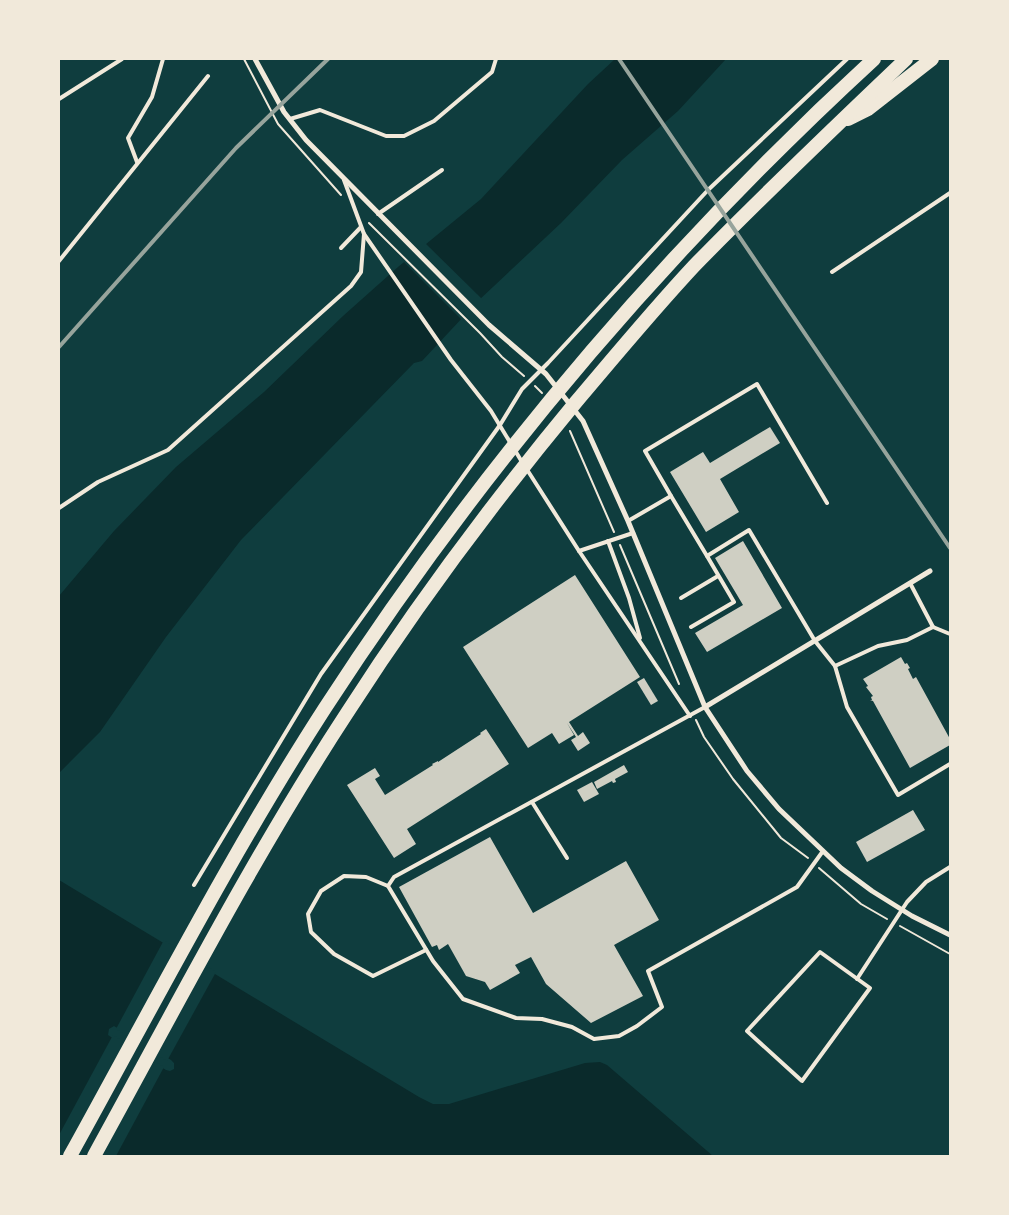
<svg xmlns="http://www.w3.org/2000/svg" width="1009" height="1215" viewBox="0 0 1009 1215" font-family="Barlow,sans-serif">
<rect width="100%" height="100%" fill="#0f3d3e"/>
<g fill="#0a2a2b" fill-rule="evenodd">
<polygon points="615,59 726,59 678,111 622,160 561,223 478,301 422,361 414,363 241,540 166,637 100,732 59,773 59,596 114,531 176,467 264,392 343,316 398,267 481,199 588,84"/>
<path d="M59 880 419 1097 433 1104H449L585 1063 600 1062 607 1065 713 1156H59ZM114 1026 171 1060 174 1063V1069L170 1071 166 1070 111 1037 108 1035 109 1029Z"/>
</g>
<g fill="#0f3d3e">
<polygon points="424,242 483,300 463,321 402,260"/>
<polygon points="164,940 216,972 167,1061 116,1029"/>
<polygon points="113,1035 164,1067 116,1156 59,1156 59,1135"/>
</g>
<g fill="#cfcfc3">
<polygon points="770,427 780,443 720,479 739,512 706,532 670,472 703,452 710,463"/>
<polygon points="743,541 782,608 707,652 695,633 743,605 715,558"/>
<polygon points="575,575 640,677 569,722 578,736 583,732 590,743 578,751 571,740 576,737 567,723 574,735 559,744 552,733 528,748 463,647"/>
<polygon points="901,657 905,664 907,663 910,668 908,669 913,679 916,677 950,739 950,745 910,768 873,701 870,700 872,700 871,697 873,696 866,687 868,686 863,679"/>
<polygon points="644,678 658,701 651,705 637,682"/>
<polygon points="486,729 509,764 407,829 416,844 394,858 347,785 375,768 380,776 375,779 385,795 433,765 432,764 438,761 438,762 481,734 480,733"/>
<polygon points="624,765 628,772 615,779 616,782 613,783 612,781 597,789 594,782"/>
<polygon points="592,782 599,794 584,802 577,790"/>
<polygon points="913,810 925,830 867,862 856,842"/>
<polygon points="490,837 533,913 626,861 659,920 614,945 643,996 591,1023 546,984 531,957 515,965 520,973 490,990 485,982 466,976 448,944 439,950 437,945 432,947 399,887"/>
</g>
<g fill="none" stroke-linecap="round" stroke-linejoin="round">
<g stroke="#f1e9da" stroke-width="2">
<polyline points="244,59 278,124 341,195"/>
<polyline points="369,223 480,333 502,357 524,376"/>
<polyline points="535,386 542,393"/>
<polyline points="570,431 614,532"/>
<polyline points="620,545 679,684"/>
<polyline points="696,720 704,737 733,779 781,838 808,858"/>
<polyline points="819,868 861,904 887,919"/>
<polyline points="900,926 950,954"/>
</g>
<g stroke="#f1e9da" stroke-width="4">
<polyline points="59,99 122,59"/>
<polyline points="290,119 320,110 386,136 404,136 434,121 492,72 496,59"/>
<polyline points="137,162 128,138 152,97 163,59"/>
<polyline points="344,180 364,234 451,360 491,411 522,462"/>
<polyline points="378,214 442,170"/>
<polyline points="341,248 361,227"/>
<polyline points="59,261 208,76"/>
<polyline points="832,272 950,193"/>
<polyline points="526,468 579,551 690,716"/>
<polyline points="671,496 645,451 757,384 827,503"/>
<polyline points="59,508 98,482 168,450 351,286 361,272 364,234"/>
<polyline points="628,521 671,496 707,556"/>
<polyline points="608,541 629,598 640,638"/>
<polyline points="579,551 633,533"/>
<polyline points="681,598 718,576"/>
<polyline points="691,627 734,602 707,556 749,530 815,641 835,666 878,646 907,640 933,627 910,583"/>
<polyline points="933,627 950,634"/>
<polyline points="835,666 847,707 898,795 950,764"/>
<polyline points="705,707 394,877 388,886 433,961 463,999 516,1018 542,1019 572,1027 594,1039 619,1036 637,1026 662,1007 648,971 797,887 823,851"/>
<polyline points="532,802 567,858"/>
<polyline points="194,885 321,674 500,425 522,389 548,363 708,190 847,59"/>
<polyline points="388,886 366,877 344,876 321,891 308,914 311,932 334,954 373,976 426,950"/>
<polygon points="820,952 870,988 802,1081 747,1031"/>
<polyline points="857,979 907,902 926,882 950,867"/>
</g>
<g stroke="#f1e9da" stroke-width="5">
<polyline points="255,59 284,112 306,140 489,325 546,374 583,421 628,521 705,707 747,771 779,809 841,868 872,891 912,916 950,935"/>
<polyline points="705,707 930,571"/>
</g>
<g stroke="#f1e9da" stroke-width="14">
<polyline points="848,119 868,109 932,59"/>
<path d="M70 1156C153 1006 232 852 325 708 480 469 665 251 874 59"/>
<path d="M94 1156C176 1007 254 855 347 713 417 604 494 501 576 402 615 356 653 310 694 266 763 195 835 127 906 59"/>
</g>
<g stroke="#97a49c" stroke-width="4">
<polyline points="619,59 950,548"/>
<polyline points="59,347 236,148 328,59"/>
</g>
</g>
<rect width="1009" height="1215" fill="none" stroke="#f1e9da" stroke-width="120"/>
</svg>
